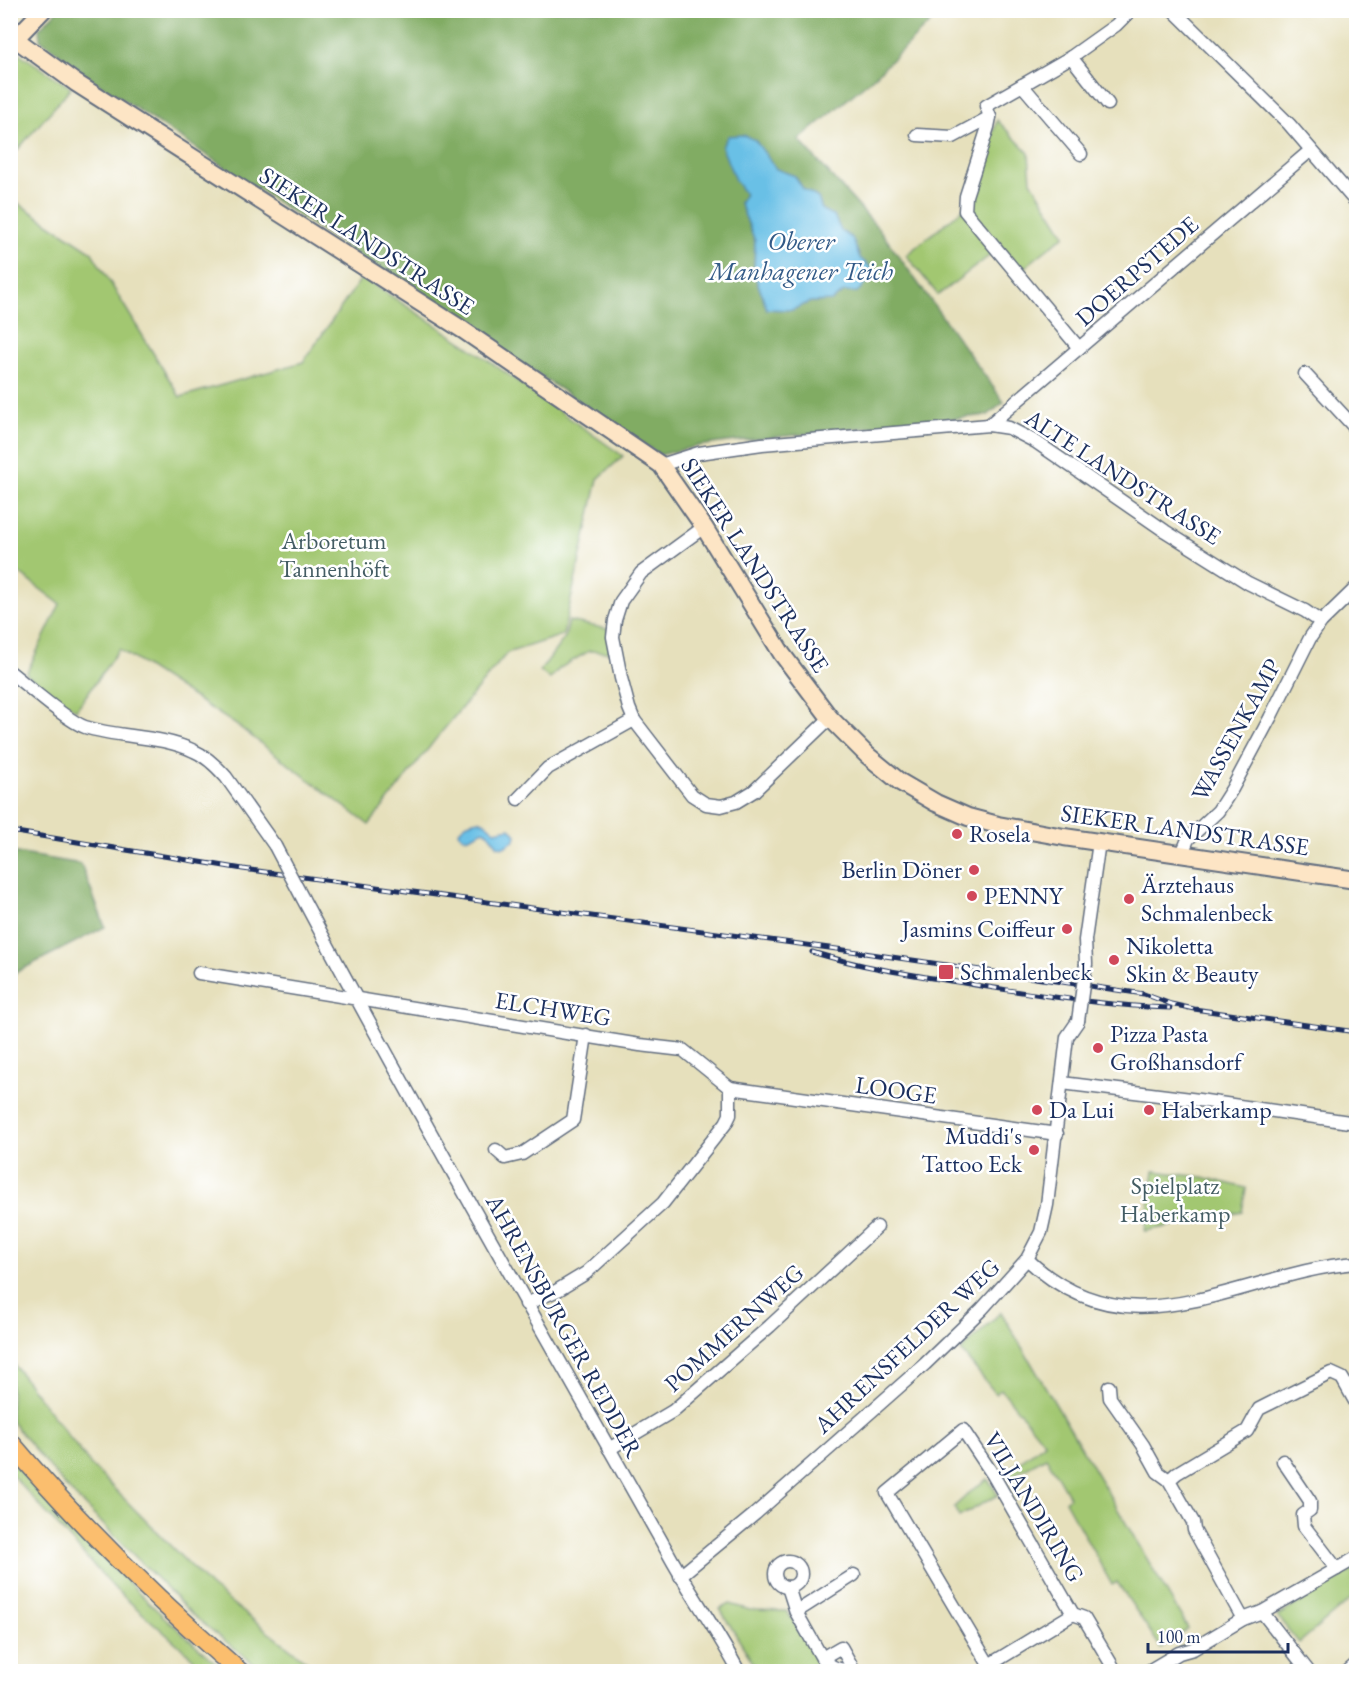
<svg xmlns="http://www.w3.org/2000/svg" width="1367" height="1682" viewBox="0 0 1367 1682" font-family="'EB Garamond',serif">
<rect width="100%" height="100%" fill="#fff"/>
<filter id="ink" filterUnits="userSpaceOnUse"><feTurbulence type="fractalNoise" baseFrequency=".0167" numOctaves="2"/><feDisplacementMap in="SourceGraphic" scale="12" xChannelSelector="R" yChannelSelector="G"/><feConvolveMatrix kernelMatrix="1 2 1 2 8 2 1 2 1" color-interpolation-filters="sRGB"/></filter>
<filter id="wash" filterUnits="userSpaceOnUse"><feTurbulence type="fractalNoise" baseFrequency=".008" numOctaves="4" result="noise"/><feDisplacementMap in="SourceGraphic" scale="24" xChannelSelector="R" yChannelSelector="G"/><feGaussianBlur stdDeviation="1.35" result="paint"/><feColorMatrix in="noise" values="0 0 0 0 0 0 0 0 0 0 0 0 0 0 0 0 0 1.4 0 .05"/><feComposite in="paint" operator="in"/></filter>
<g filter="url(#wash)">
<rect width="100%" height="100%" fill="#e6e0bc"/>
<g fill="#a2c771" stroke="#5e7b68" stroke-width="1.5">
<polygon points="11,48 71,88 13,155 11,169"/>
<polygon points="997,120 1029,153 1031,181 1065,235 1020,271 1001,247 938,295 906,255 972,202"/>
<polygon points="10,198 91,251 180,397 303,362 362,277 465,344 623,456 598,479 563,635 507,653 435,740 369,825 238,726 119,649 76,710 26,674 60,604 11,567"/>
<polygon points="569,621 608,629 610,652 589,651 560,668 550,679 540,671 565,637"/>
<polygon points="1154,1171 1203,1177 1246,1188 1242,1212 1145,1231"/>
<polygon points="1001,1312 1188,1628 1161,1648 1117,1582 1112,1585 1065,1501 1069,1497 1046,1457 1010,1477 1008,1470 1045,1443 1001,1389 996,1394 961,1351"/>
<polygon points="11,1361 90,1464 211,1587 319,1671 263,1671 195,1617 66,1487 11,1421"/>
<polygon points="10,1458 89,1544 162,1615 225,1671 200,1671 193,1658 116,1590 11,1474"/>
<polygon points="988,1479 998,1495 959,1517 954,1507 977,1486"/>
<polygon points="1356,1568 1356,1595 1299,1643 1277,1616"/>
<polygon points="729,1604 750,1610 787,1611 823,1671 758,1671 720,1609"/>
</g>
<g fill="#81ac63" stroke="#4e6e60" stroke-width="1.5" fill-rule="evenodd">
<path d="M58 10 939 11 934 19 874 77 799 140 879 229 1004 402 988 415 727 442 698 446 660 455 93 80 40 39 39 29ZM754 140 776 169 795 176 803 189 818 198 822 210 834 216 841 231 852 238 860 258 871 268 844 292 831 301 810 302 792 310 767 309 754 273 755 241 740 203 745 194Z"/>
<polygon points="11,852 81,864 105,927 11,975"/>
</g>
<g fill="#69c0e6" stroke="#4278a2" stroke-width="1.5">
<polygon points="743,135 755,140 776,169 795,176 803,189 818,198 822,210 834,216 841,231 852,238 860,258 871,268 871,279 857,292 844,292 831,301 810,302 792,310 767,309 754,273 755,241 740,203 745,194 735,180 722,147 728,136"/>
<path d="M479 820 484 822 495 831 510 828 516 835 515 840 504 847 498 846 488 833 484 830 467 838 461 836 459 832C463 823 470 822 479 820Z"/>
</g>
</g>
<g filter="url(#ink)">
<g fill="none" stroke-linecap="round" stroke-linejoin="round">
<defs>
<g id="street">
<polyline points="1173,10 1289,124 1356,202"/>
<polyline points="1071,57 1108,104"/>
<polyline points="1022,85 1081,154"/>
<polyline points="917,135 953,137 990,117"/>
<polyline points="1079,348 965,211 966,196 988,127 990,117 986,106 1071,57 1116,25 1131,10"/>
<polyline points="1305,374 1356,429"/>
<polyline points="989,425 1311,150"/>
<polyline points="661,465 699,453 762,444 989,425 1009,428 1036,442 1165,531 1248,583 1305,611 1321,622"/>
<polyline points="704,527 641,573 621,601 615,620 613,637 621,678 629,708 634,720 692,795 706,804 721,806 736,802 754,791 830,718"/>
<path d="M10 672C28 686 67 721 85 727 120 738 161 735 194 751 206 756 218 768 226 777L275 846"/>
<polyline points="518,799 548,768 634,720"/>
<polyline points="1182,854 1188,839 1218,811 1232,789 1270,718 1310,638 1321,622 1356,588"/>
<path d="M303 899C420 1119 545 1334 667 1551 689 1592 717 1630 739 1672"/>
<polyline points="1086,964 1085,940 1099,842"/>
<polyline points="199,973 640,1045 683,1050 730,1088"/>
<polyline points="1062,1083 1199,1100 1356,1123"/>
<polyline points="730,1088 1057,1134"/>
<polyline points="496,1150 505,1158 522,1154 573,1120 586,1035"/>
<path d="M1027 1259C1131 1359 1241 1272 1356 1263"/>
<polyline points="526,1304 558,1290 586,1273 663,1203 726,1123 730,1115 730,1088"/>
<polyline points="1109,1387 1110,1398 1143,1445 1158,1472 1169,1480"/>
<polyline points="609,1449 673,1411 770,1326 877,1227"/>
<polyline points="1283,1461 1310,1501 1310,1510 1303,1515 1304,1526 1337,1569"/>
<circle cx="788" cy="1574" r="13"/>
<polyline points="680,1576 755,1514 925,1364 982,1309 1027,1259 1041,1232 1047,1205 1067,1037 1078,1021"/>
<polyline points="788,1587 796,1612 822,1658 841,1647 855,1672"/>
<polyline points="796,1612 854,1575"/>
<polyline points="1262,1612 1309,1672"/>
<polyline points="1243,1619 1194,1530 1193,1522 1169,1480 1177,1473 1247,1431 1259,1409 1331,1373 1342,1378 1356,1403"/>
<path d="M822 1658C832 1669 840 1670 855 1671"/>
<polyline points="989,1665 1073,1614"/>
<polyline points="990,1672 989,1665 887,1493 963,1430 993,1475 1073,1614 1084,1618 1116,1672"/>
<polyline points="1147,1672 1179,1653 1193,1649 1243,1619 1262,1612 1356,1558"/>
<polyline points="1347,1672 1356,1664"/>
</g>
<g id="secondary">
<polyline points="10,35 76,83 463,330 661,465 704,527 782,654 830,718 867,755 900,782 936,803 968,817 998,825 1064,837 1356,880"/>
<polyline points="15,39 43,10"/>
</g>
<path id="primary" d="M10 1442C80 1525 158 1601 240 1672"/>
</defs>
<use href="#street" stroke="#626d7f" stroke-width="15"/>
<use href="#secondary" stroke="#626d7f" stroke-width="20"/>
<use href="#primary" stroke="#626d7f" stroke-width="21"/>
<use href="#street" stroke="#fff" stroke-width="12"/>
<use href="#secondary" stroke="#fde5c5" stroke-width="16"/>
<use href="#primary" stroke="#fbbe6e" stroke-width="18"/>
<defs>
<g id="rail">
<polyline points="10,831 243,869 844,950 1144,994 1171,1004 1194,1009 1356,1032"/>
<path d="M812 952C870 970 929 977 988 987 1048 996 1109 1006 1170 1008"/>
</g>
</defs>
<use href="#rail" stroke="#1b2f5e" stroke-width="5"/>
<use href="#rail" stroke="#fff" stroke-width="3" stroke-dasharray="9" stroke-linecap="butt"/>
<defs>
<g id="street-bridge">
<polyline points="275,846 303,899"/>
<polyline points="1078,1021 1086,964"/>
</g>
</defs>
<use href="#street-bridge" stroke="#626d7f" stroke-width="15" stroke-linecap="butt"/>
<use href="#street-bridge" stroke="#fff" stroke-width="12"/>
</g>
</g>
<g fill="#d1495b" stroke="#fff" stroke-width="2">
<circle cx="957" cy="834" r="6"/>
<circle cx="974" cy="870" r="6"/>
<circle cx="972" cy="896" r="6"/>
<circle cx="1129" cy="899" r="6"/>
<circle cx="1067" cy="929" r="6"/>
<circle cx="1114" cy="960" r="6"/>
<rect x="938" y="964" width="16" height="16" rx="3"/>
<circle cx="1098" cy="1048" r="6"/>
<circle cx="1037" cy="1110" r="6"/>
<circle cx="1149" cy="1110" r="6"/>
<circle cx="1034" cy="1150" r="6"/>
</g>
<g text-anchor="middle" stroke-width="5" stroke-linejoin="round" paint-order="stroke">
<g font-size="24" fill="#1b2f5e" stroke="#fff">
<text transform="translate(367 241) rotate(33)" y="8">SIEKER LANDSTRASSE</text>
<text transform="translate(1137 271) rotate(-41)" y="8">DOERPSTEDE</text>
<text transform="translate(1123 477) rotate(33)" y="8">ALTE LANDSTRASSE</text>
<text transform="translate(755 565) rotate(57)" y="8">SIEKER LANDSTRASSE</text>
<text transform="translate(1236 730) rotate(-61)" y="8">WASSENKAMP</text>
<text transform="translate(1185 830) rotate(8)" y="8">SIEKER LANDSTRASSE</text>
<text transform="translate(553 1009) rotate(9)" y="8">ELCHWEG</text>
<text transform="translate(896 1090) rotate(8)" y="8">LOOGE</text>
<text transform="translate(564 1326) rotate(61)" y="8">AHRENSBURGER REDDER</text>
<text transform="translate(734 1328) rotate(-42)" y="8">POMMERNWEG</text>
<text transform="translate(907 1346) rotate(-43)" y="8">AHRENSFELDER WEG</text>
<text transform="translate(1034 1507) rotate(59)" y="8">VILJANDIRING</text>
</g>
<g font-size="24" fill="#445d64" stroke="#fff">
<text x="334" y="549">Arboretum<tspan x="334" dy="28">Tannenhöft</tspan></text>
<text x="1175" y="1194">Spielplatz<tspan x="1175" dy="28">Haberkamp</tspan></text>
</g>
<g font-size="24" fill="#1b2f5e" stroke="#fff" text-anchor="start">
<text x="969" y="842">Rosela</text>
<text x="962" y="878" text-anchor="end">Berlin Döner</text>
<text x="1141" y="893">Ärztehaus<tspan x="1141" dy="28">Schmalenbeck</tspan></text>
<text x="984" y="904">PENNY</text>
<text x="1055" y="937" text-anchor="end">Jasmins Coiffeur</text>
<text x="1126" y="954">Nikoletta<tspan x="1126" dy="28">Skin &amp; Beauty</tspan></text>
<text x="960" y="980">Schmalenbeck</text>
<text x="1110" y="1042">Pizza Pasta<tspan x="1110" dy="28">Großhansdorf</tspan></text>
<text x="1049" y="1118">Da Lui</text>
<text x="1161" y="1118">Haberkamp</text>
<text x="1022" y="1144" text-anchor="end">Muddi's<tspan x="1022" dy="28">Tattoo Eck</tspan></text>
</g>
<g font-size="26" font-style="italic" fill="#325a87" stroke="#fff">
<text x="801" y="250">Oberer<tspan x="801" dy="30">Manhagener Teich</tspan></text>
</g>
</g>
<rect width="1367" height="1682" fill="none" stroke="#fff" stroke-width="36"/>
<path d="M1148 1643v9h140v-9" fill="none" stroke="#1b2f5e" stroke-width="3"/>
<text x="1157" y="1643" font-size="18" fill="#1b2f5e" stroke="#ffffff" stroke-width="4.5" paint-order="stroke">100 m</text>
</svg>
